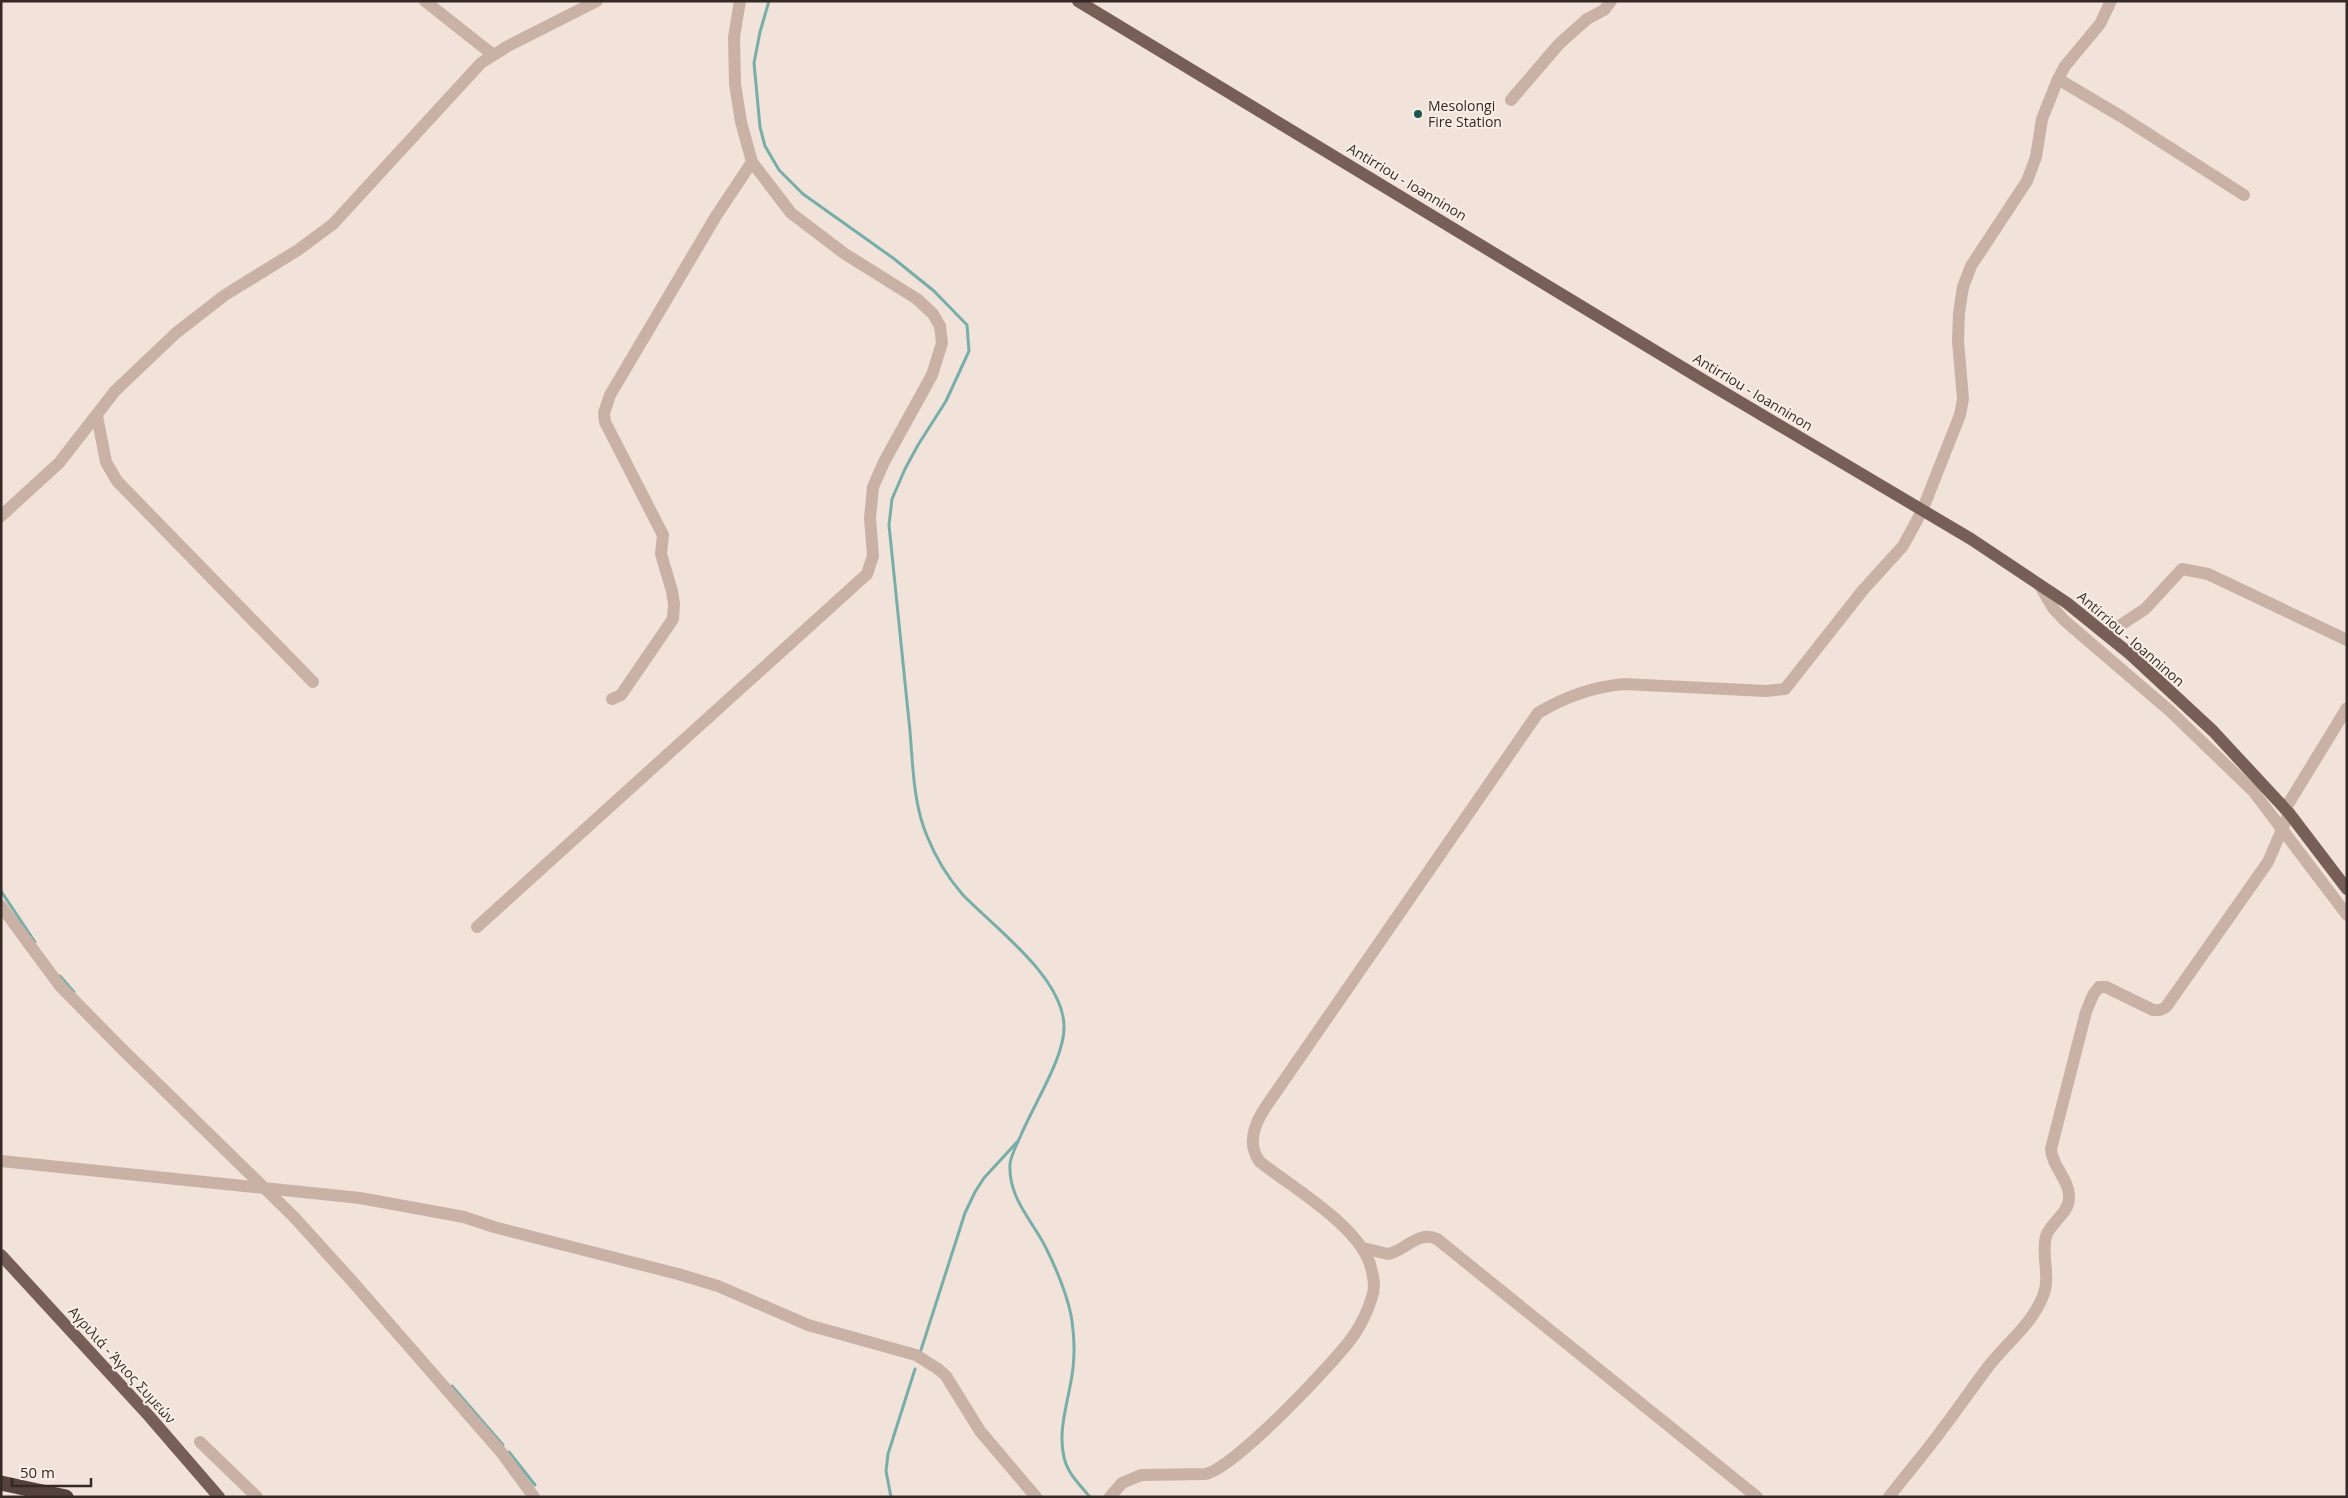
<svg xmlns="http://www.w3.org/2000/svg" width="2348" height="1498" viewBox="0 0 2348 1498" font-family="'Open Sans',sans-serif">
<rect width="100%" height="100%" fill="#f1e3d9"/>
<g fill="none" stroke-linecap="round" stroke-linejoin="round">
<g stroke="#78aeaa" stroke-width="3">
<path d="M769 1 760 32 754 63 760 127 765 146 779 170 803 194 893 258 934 291 967 325 969 351 946 401 918 445 905 469 892 499 889 525C896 591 902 656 909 721 913 758 912 801 927 836 935 856 949 879 963 895 995 928 1064 978 1064 1027 1065 1056 1033 1106 1021 1135 1017 1144 1011 1155 1010 1164 1008 1197 1031 1219 1045 1246 1056 1268 1066 1291 1071 1315 1074 1333 1075 1351 1073 1368 1070 1397 1057 1428 1064 1457 1067 1473 1080 1485 1090 1497"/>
<polyline points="1,891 35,942"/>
<polyline points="60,976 74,992"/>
<polyline points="920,1353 965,1213 975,1192 984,1178 1017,1142"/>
<polyline points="452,1386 503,1445"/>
<polyline points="509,1452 535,1485"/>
<polyline points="891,1497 886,1471 888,1454 915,1369"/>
</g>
<g stroke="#c9b2a5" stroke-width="12">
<polyline points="425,1 492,54"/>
<polyline points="2058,79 2122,117 2244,195"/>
<polyline points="1511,100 1559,44 1587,19 1604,10 1611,1"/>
<polyline points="97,416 106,462 117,481 313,682"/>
<polyline points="1,516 59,463 115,391 176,333 225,295 298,250 333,224 481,63 508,46 597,1"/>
<polyline points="2039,584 2053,608 2065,621 2170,711 2253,791 2347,915"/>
<polyline points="2107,634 2145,609 2182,569 2208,574 2347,640"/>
<polyline points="612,699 621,695 673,619 674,604 672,591 661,554 663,535 605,422 604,413 610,395 716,216 752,162"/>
<polyline points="2285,809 2347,708"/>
<polyline points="1,906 60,986 123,1050 294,1217 352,1281 501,1452 534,1497"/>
<polyline points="477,927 867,574 873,556 870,518 873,487 884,462 932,375 942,343 940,326 933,314 917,299 845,254 791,213 752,162 741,122 735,84 734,37 740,1"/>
<polyline points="1,1161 360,1198 464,1217 494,1227 678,1274 718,1286 808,1325 916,1355 938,1369 946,1376 980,1431 1036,1497"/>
<path d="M1363 1248 1388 1254C1405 1251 1418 1230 1437 1239L1757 1497"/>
<polyline points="200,1442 257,1497"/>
<path d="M1110 1497 1122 1483 1141 1475 1205 1474C1233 1470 1336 1361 1354 1335 1362 1323 1368 1310 1372 1297 1376 1286 1373 1275 1370 1264 1357 1225 1292 1187 1260 1162 1246 1144 1255 1122 1267 1105L1538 713C1566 696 1592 687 1624 684L1766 691 1785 689 1863 590 1903 546 1922 511 1960 415 1963 399 1958 341 1959 313 1963 287 1971 266 2027 181 2036 157 2042 119 2058 79 2065 66 2100 24 2111 1"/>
<path d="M1889 1497C1906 1475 1924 1454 1941 1431 1957 1410 1972 1388 1988 1367 2007 1342 2031 1326 2043 1296 2051 1277 2041 1256 2046 1236 2051 1222 2069 1213 2069 1198 2070 1180 2052 1167 2051 1149L2086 1012 2093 995 2099 987H2106L2153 1010H2160L2166 1007 2268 862 2289 813"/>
</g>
<g stroke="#775e57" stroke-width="12">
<polyline points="1078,1 1708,383 1971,539 2067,603 2130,654 2213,731 2289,813 2347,889"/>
<polyline points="1,1255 149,1416 219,1497"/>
</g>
<polyline stroke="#56423d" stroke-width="15" points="1,1483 66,1497"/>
</g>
<circle fill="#1c5653" stroke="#f9eee5" stroke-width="2" cx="1418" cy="114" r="5"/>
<g text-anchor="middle" stroke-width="4" stroke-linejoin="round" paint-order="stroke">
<g font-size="14" fill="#352926" stroke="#f9eee5" text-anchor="start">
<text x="1428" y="111">Mesolongi<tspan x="1428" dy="16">Fire Station</tspan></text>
</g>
<g font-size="14" fill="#352926" stroke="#f9eee5">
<text transform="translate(1407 182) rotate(31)" y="5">Antirriou - Ioanninon</text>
<text transform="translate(1753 392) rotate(31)" y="5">Antirriou - Ioanninon</text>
<text transform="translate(2131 639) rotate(41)" y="5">Antirriou - Ioanninon</text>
<text transform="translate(122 1365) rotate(48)" y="5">Αγριλιά - Άγιος Συμεών</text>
</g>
</g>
<rect width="2348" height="1498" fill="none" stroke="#352926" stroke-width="5"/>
<path d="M12 1478v8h79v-8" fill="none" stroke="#352926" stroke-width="2.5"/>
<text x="20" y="1478" font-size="15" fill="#352926" stroke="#f9eee5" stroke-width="4" paint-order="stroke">50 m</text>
</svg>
